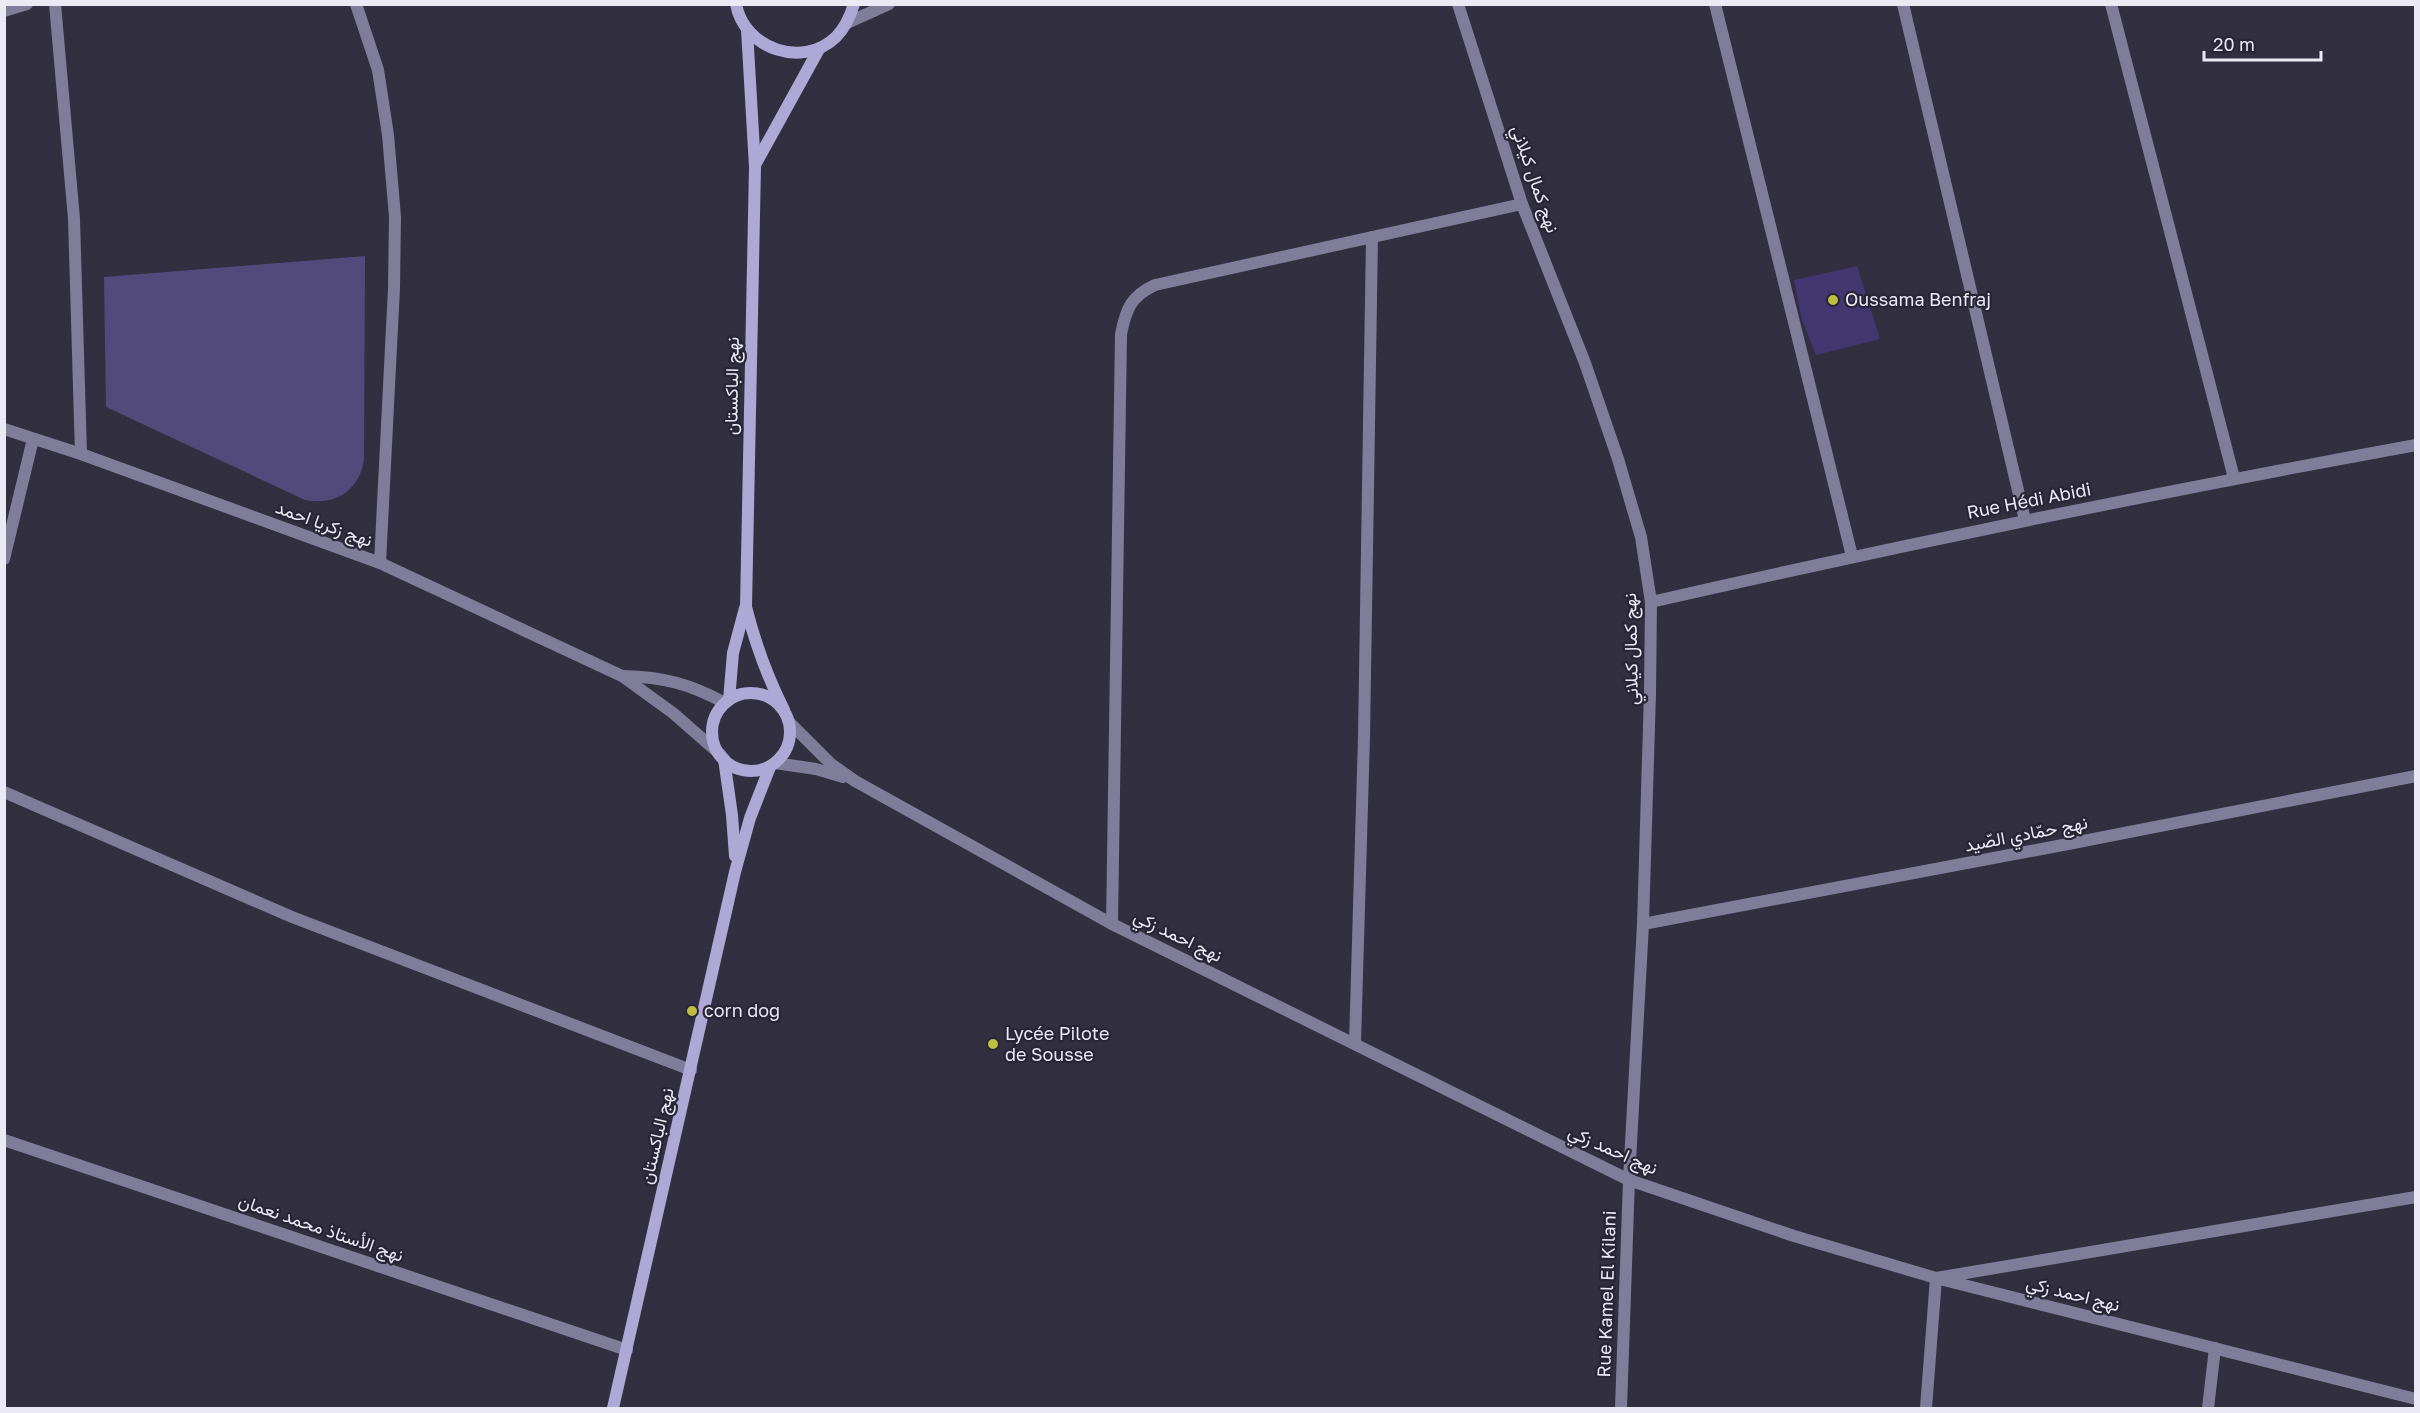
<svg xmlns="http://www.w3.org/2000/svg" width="2420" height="1413" viewBox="0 0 2420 1413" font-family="'Golos Text',Vazirmatn,sans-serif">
<rect width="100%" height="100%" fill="#312f40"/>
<path fill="#524a7b" d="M365 256 364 460C359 491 335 506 305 500L106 407 104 277Z"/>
<polygon fill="#423770" points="1857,266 1880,339 1816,355 1802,320 1794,280"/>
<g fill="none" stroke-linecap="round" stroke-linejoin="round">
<g stroke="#807d9a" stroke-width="12">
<polyline points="55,4 74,219 81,454"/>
<polyline points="356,4 378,70 388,135 395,217 394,288 380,563"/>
<polyline points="1458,4 1522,204 1585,363 1618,459 1641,537 1651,602 1650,693 1643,924 1629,1180 1621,1408"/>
<polyline points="1715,4 1852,556"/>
<polyline points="1903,4 2025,520"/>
<polyline points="2111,4 2234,478"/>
<polyline points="4,11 27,4"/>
<polyline points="847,23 889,4"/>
<polyline points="4,429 81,454 380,563 622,676 673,713 721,755"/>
<polyline points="4,559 33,439"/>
<path d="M1651 602C1905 544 2159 492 2416 445"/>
<path d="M623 676C664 677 690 684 725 703"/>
<polyline points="789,722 831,764 855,781 1112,924 1629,1180 1794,1236 1936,1278 2416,1399"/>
<polyline points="775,763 816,769 843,777"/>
<polyline points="4,792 292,917 691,1070"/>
<path d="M1112 924 1121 334C1126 309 1131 296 1155 285L1522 204"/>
<polyline points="1643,924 2068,844 2416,776"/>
<polyline points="1355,1043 1364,737 1372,237"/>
<polyline points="4,1140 627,1350"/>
<polyline points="1926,1408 1936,1278 2416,1197"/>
<polyline points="2208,1408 2215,1348"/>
</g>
<g stroke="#ada8d5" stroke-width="12">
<path d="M736 4C744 49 803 69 836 37 845 28 850 17 854 4"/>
<path d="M747 30 755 167 746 607C755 643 767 676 784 710"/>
<polyline points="755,165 819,49"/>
<circle cx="751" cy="732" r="39"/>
<polyline points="729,700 733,653 745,608"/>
<polyline points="724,759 732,815 735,856"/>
<polyline points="613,1408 735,872 750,818 770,767"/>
</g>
</g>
<g fill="#bebf42" stroke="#272536" stroke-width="2">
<circle cx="1833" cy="300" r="6"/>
<circle cx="692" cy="1011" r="6"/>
<circle cx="993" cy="1044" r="6"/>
</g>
<g text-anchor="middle" stroke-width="4.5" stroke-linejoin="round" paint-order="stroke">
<g font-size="18" fill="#eae9f4" stroke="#272536">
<text transform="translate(1535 179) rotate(71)" y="6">نهج كمال كيلاني</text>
<text transform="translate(732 386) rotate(-89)" y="6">نهج الباكستان</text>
<text transform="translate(2029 501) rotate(-11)" y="6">Rue Hédi Abidi</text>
<text transform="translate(324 524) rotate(20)" y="6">نهج زكريا احمد</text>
<text transform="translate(1631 649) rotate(-91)" y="6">نهج كمال كيلاني</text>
<text transform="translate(2026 834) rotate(-11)" y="6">نهج حمّادي الصّيد</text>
<text transform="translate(1178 936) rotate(26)" y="6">نهج احمد زكي</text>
<text transform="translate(657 1136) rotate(-77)" y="6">نهج الباكستان</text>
<text transform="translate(1613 1150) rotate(24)" y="6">نهج احمد زكي</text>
<text transform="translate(321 1228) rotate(19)" y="6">نهج الأستاذ محمد نعمان</text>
<text transform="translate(1607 1294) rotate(-88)" y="6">Rue Kamel El Kilani</text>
<text transform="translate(2073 1294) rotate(14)" y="6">نهج احمد زكي</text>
</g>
<g font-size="18" fill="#eae9f4" stroke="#272536" text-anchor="start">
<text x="1845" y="306">Oussama Benfraj</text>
<text x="704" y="1017">corn dog</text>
<text x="1005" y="1040">Lycée Pilote<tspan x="1005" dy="21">de Sousse</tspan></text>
</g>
</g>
<rect width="2420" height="1413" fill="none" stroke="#eae9f4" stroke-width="12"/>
<path d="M2204 51v9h117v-9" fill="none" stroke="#eae9f4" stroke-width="3"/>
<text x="2213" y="51" font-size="18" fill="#eae9f4" stroke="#272536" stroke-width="4.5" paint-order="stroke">20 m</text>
</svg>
